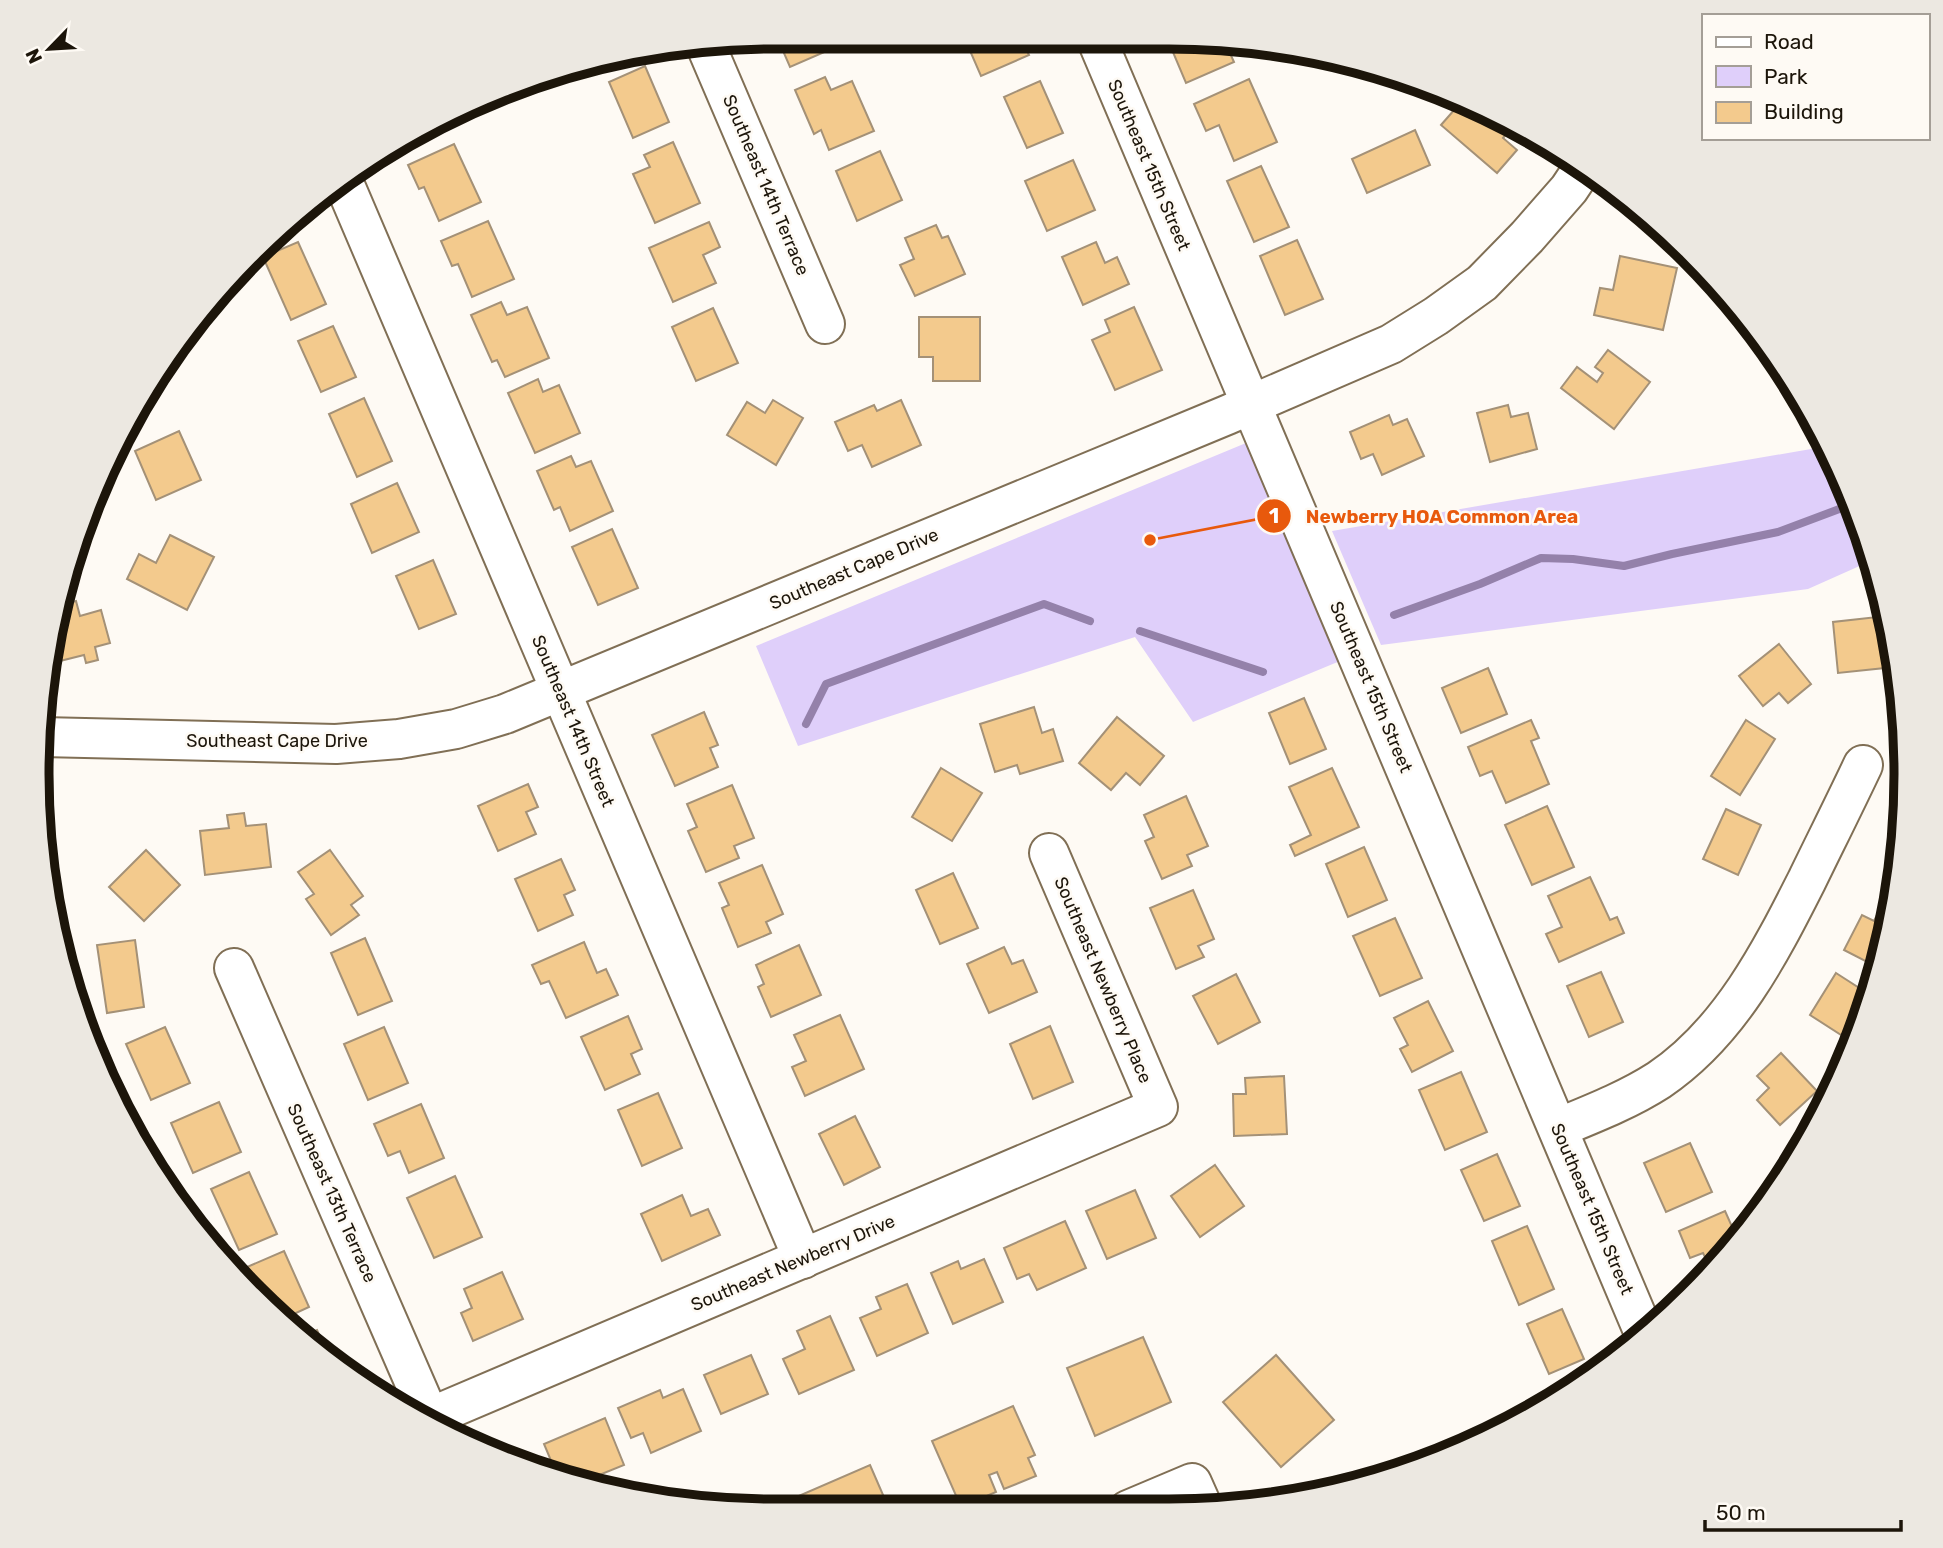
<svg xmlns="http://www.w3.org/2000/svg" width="1943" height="1548" viewBox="0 0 1943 1548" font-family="Rubik,sans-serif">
<rect width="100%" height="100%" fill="#fefaf4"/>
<g fill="#dfcffa">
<polygon points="1824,442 1867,537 1873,560 1808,589 1381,645 1332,531 1811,449"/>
<polygon points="1246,443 1340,661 1193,722 1135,637 798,746 756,646"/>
</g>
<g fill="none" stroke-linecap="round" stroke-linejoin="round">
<g stroke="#9481aa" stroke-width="8">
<polyline points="1394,615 1480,584 1541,558 1573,559 1624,566 1672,554 1778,532 1842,508 1851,501"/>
<polyline points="1140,631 1263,672"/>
<polyline points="806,724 826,684 1044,604 1090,621"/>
</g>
</g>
<g fill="#f3ca8d" stroke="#a49177" stroke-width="2">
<polygon points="777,37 832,37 836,47 790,67"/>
<polygon points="964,37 1021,38 1029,55 981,76"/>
<polygon points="1167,38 1224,40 1234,62 1186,83"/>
<polygon points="645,66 669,122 633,138 609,82"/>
<polygon points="825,77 831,90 852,81 874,131 829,150 821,130 814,134 795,90"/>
<polygon points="1249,79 1277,142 1234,161 1219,125 1206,131 1194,104"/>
<polygon points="1040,81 1063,133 1027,148 1004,97"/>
<polygon points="1462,101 1514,125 1503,138 1517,150 1497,173 1441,125"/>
<polygon points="436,123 438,128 429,133 431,136 404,148 400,140"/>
<polygon points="1415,130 1430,165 1367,193 1352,159"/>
<polygon points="673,142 700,203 655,223 633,174 650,167 644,155"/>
<polygon points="454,144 481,202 439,221 424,187 419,189 408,165"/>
<polygon points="880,151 902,200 857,221 836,171"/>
<polygon points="1073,160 1095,210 1047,231 1025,181"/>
<polygon points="1261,166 1289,227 1254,242 1227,181"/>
<polygon points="488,221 514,279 472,297 458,264 452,266 441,241"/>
<polygon points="709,222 720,247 703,255 716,283 673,302 649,248"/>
<polygon points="936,225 942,238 948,236 965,274 915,296 900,265 914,259 905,238"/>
<polygon points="1297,240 1323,299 1285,315 1260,256"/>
<polygon points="298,242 326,304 291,320 263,257"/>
<polygon points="1096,242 1105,263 1117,257 1129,284 1083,305 1062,257"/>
<polygon points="1620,256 1677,268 1663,330 1594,315 1600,288 1613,290"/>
<polygon points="501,302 507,315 527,307 549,358 505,377 497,360 492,362 471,315"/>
<polygon points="1134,307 1162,370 1115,390 1092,340 1110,332 1105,320"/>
<polygon points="713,308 738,363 696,381 672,327"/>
<polygon points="919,317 980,317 980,381 933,381 933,357 919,357"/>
<polygon points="333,326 356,377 321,392 298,341"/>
<polygon points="1608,350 1650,382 1614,429 1561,388 1577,367 1597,382 1603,373 1595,367"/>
<polygon points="538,379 543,392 559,385 580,433 535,453 508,393"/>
<polygon points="364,398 392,461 357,477 329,414"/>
<polygon points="773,400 803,418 776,465 727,435 747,402 765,413"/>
<polygon points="901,400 921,445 872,467 862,445 848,451 835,422 874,405 877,411"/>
<polygon points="136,405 143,416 126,427"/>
<polygon points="1508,405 1511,417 1528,413 1537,449 1490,462 1477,413"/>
<polygon points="1389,415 1393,425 1407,419 1424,456 1382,475 1373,454 1361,459 1350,432"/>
<polygon points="179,431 201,480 156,500 135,451"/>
<polygon points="571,456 576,467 591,461 613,511 570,531 560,507 554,510 537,471"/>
<polygon points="397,483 419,532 372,553 351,504"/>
<polygon points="612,529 638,588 598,605 572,547"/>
<polygon points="170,535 214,557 187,610 127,579 139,554 156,563"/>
<polygon points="433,560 456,614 419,629 396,576"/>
<polygon points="76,601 80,616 101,610 110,643 95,647 98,660 86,663 84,655 56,662 53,652 59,606"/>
<polygon points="1886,616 1894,667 1838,673 1833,622"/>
<polygon points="1779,644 1811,684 1788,703 1779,693 1763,706 1739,676"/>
<polygon points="1488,668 1507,714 1461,733 1442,688"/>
<polygon points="1304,698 1326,749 1290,764 1269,713"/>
<polygon points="1034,707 1042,733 1053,729 1063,761 1020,774 1017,765 995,772 980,724"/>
<polygon points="704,712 718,745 710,748 718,767 675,786 652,735"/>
<polygon points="1117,717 1164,756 1140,785 1126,773 1111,790 1079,763"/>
<polygon points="1531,720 1539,738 1531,741 1549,784 1506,803 1492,771 1480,776 1468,747"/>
<polygon points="1746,720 1775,739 1740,795 1711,776"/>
<polygon points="941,768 982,793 952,841 912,817"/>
<polygon points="1332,768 1359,827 1295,856 1290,845 1311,835 1289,787"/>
<polygon points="528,784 538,807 526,812 536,834 498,851 478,806"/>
<polygon points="732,785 754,838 734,846 739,858 706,872 688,831 697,827 687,804"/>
<polygon points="1186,796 1208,846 1187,855 1192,866 1162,879 1145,841 1154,837 1144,815"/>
<polygon points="1547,806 1574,867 1532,885 1505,825"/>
<polygon points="1726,809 1761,825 1738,875 1703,859"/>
<polygon points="244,813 246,826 266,824 271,867 205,875 200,831 229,828 227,815"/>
<polygon points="1364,847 1387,900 1348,917 1326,864"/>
<polygon points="146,850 180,885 144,921 109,887"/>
<polygon points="330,850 363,896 351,905 359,915 331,935 306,899 314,894 298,872"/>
<polygon points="561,859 575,890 564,895 573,915 538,931 515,879"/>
<polygon points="762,865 783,914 766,922 771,933 738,947 722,908 729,905 719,883"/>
<polygon points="953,873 978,928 940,944 916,890"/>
<polygon points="1590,877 1610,920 1617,917 1624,933 1559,962 1546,934 1562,927 1548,896"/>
<polygon points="1193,890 1214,939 1198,946 1204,957 1176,969 1150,908"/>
<polygon points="1886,897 1892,900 1882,957 1880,956 1875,966 1844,950 1862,915 1874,921"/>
<polygon points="1395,918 1422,978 1380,996 1353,936"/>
<polygon points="365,938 392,1001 358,1015 331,953"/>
<polygon points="135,940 144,1007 107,1013 97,945"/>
<polygon points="584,942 597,973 606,969 618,995 566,1018 549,981 541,984 532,965"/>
<polygon points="799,945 821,995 771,1017 758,987 764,984 756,965"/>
<polygon points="1004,947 1012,964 1023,960 1037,992 989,1013 967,964"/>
<polygon points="1601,972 1623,1022 1589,1037 1567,986"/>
<polygon points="1836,973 1870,995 1852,1042 1810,1015"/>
<polygon points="1236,974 1260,1022 1218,1044 1193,996"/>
<polygon points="1428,1001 1453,1051 1412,1072 1400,1049 1408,1045 1394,1018"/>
<polygon points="840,1015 864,1069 805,1096 792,1067 806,1061 794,1035"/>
<polygon points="628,1016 642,1049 631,1054 640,1074 605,1090 581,1037"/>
<polygon points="1050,1026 1073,1082 1033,1099 1010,1044"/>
<polygon points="165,1027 190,1083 151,1100 126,1044"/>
<polygon points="384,1027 408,1083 368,1100 344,1044"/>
<polygon points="1781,1053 1817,1091 1780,1125 1757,1100 1769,1088 1757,1076"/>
<polygon points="1461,1072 1487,1132 1445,1150 1419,1090"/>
<polygon points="1284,1076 1287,1134 1234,1136 1233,1094 1246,1094 1245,1078"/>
<polygon points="658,1093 682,1148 642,1166 618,1110"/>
<polygon points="219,1102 241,1152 193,1173 171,1123"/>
<polygon points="421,1104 444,1158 409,1173 400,1151 388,1156 374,1124"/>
<polygon points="855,1116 880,1167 844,1185 819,1134"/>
<polygon points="1690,1143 1712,1192 1666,1212 1644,1163"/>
<polygon points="1497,1154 1520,1206 1484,1221 1461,1170"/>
<polygon points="1215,1165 1244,1206 1200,1237 1171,1196"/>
<polygon points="249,1172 277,1234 239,1250 211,1189"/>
<polygon points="455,1176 482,1237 434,1258 407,1198"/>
<polygon points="1135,1190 1156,1238 1107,1259 1086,1211"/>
<polygon points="682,1195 691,1216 708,1209 720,1235 662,1261 641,1214"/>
<polygon points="1725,1211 1738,1240 1711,1269 1703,1253 1690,1258 1679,1231"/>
<polygon points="1065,1221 1086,1268 1037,1290 1029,1274 1017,1279 1004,1248"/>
<polygon points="1527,1226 1554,1289 1519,1305 1492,1241"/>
<polygon points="284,1251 309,1307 283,1319 261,1299 247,1267"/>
<polygon points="984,1259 1003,1302 953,1324 931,1273 958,1261 961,1269"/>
<polygon points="502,1272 523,1319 473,1341 461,1313 472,1308 464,1289"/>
<polygon points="907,1284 928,1333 877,1356 860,1318 881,1309 876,1297"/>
<polygon points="1562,1309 1584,1359 1549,1374 1527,1324"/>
<polygon points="830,1316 854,1370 799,1394 783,1359 805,1349 797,1331"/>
<polygon points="317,1330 331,1362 301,1337"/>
<polygon points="1143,1337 1171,1402 1095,1436 1067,1368"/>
<polygon points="751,1355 768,1394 721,1414 704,1375"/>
<polygon points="1276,1355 1334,1420 1281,1467 1223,1402"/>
<polygon points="683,1389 701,1431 651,1453 643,1433 631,1438 618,1408 660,1390 663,1398"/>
<polygon points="1013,1406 1035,1455 1028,1458 1036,1476 1004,1489 997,1472 989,1475 996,1492 961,1507 932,1441"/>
<polygon points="605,1418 624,1465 582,1482 573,1480 569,1470 557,1475 544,1444"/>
<polygon points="521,1451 527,1466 504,1459"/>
<polygon points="870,1465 890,1511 800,1511 794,1498"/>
</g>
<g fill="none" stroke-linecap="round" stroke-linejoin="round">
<defs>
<g id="minor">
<polyline points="1096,38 1641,1326 1649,1333"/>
<polyline points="706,46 825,324"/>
<polyline points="344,183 803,1259"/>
<polyline points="42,737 336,744 399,739 456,729 505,714 1227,415 1391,344 1436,316 1482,283 1527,237 1569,189 1583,168"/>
<polyline points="234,968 430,1418"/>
<path d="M1558 1128C1592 1114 1628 1100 1659 1080 1730 1032 1770 953 1807 880 1826 841 1845 803 1863 765"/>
<polyline points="428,1418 1158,1107 1049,853"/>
<polyline points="1128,1510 1192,1483 1204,1510"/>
</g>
</defs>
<use href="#minor" stroke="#806f55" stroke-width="42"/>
<use href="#minor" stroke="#fff" stroke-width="38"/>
</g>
<g text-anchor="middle" stroke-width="5" stroke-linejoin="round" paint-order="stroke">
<g font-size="18" fill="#1c150a" stroke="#fefaf4">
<text transform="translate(1149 165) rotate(67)" y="6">Southeast 15th Street</text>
<text transform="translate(766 185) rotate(67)" y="6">Southeast 14th Terrace</text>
<text transform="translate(854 569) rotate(-23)" y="6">Southeast Cape Drive</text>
<text transform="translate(1371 687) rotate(67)" y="6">Southeast 15th Street</text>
<text transform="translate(573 721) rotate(67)" y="6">Southeast 14th Street</text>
<text x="277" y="747">Southeast Cape Drive</text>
<text transform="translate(1103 980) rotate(67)" y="6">Southeast Newberry Place</text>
<text transform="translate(332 1193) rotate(66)" y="6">Southeast 13th Terrace</text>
<text transform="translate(1592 1209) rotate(67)" y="6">Southeast 15th Street</text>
<text transform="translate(793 1263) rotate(-23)" y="6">Southeast Newberry Drive</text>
</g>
</g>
<path d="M0 0H1943V1548H0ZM774 49H1169A725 725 0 0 1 1894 774V774A725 725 0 0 1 1169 1499H774A725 725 0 0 1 49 774V774A725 725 0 0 1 774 49Z" fill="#ece8e1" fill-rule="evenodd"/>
<path fill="none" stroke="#1c150a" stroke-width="9" d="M774 49H1169A725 725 0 0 1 1894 774V774A725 725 0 0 1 1169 1499H774A725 725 0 0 1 49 774V774A725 725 0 0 1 774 49Z"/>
<path fill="none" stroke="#e8590c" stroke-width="2.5" d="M1150 540L1274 516"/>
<g fill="#e8590c" stroke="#fefaf4" stroke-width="2.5">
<circle cx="1150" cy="540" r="7"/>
<circle cx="1274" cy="516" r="18"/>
</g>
<g font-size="21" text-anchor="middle" font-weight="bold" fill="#fff">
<text x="1274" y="523">1</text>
</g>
<g font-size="19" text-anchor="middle" font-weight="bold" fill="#e8590c" stroke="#fefaf4" stroke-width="5" stroke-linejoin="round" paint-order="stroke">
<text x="1442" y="523">Newberry HOA Common Area</text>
</g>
<rect x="1702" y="14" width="228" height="126" fill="#fefaf4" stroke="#a49e96" stroke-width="2"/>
<rect x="1716" y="37" width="35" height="10" fill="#ffffff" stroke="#a49e96" stroke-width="2"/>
<text x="1764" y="49" font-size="21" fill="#1c150a">Road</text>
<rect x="1716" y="66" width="35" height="21" fill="#dfcffa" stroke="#a49e96" stroke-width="2"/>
<text x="1764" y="84" font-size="21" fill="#1c150a">Park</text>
<rect x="1716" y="102" width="35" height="21" fill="#f3ca8d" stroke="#a49e96" stroke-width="2"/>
<text x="1764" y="119" font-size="21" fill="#1c150a">Building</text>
<g transform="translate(49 49) rotate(245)" stroke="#fefaf4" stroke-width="5" paint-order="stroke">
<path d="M0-5L12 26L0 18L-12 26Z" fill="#1c150a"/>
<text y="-10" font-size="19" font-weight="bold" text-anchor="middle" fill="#1c150a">N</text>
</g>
<path d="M1705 1520v10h196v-10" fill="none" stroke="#1c150a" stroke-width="3.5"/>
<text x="1716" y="1520" font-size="21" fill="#1c150a" stroke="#fefaf4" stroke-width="5" paint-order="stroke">50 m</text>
</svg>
